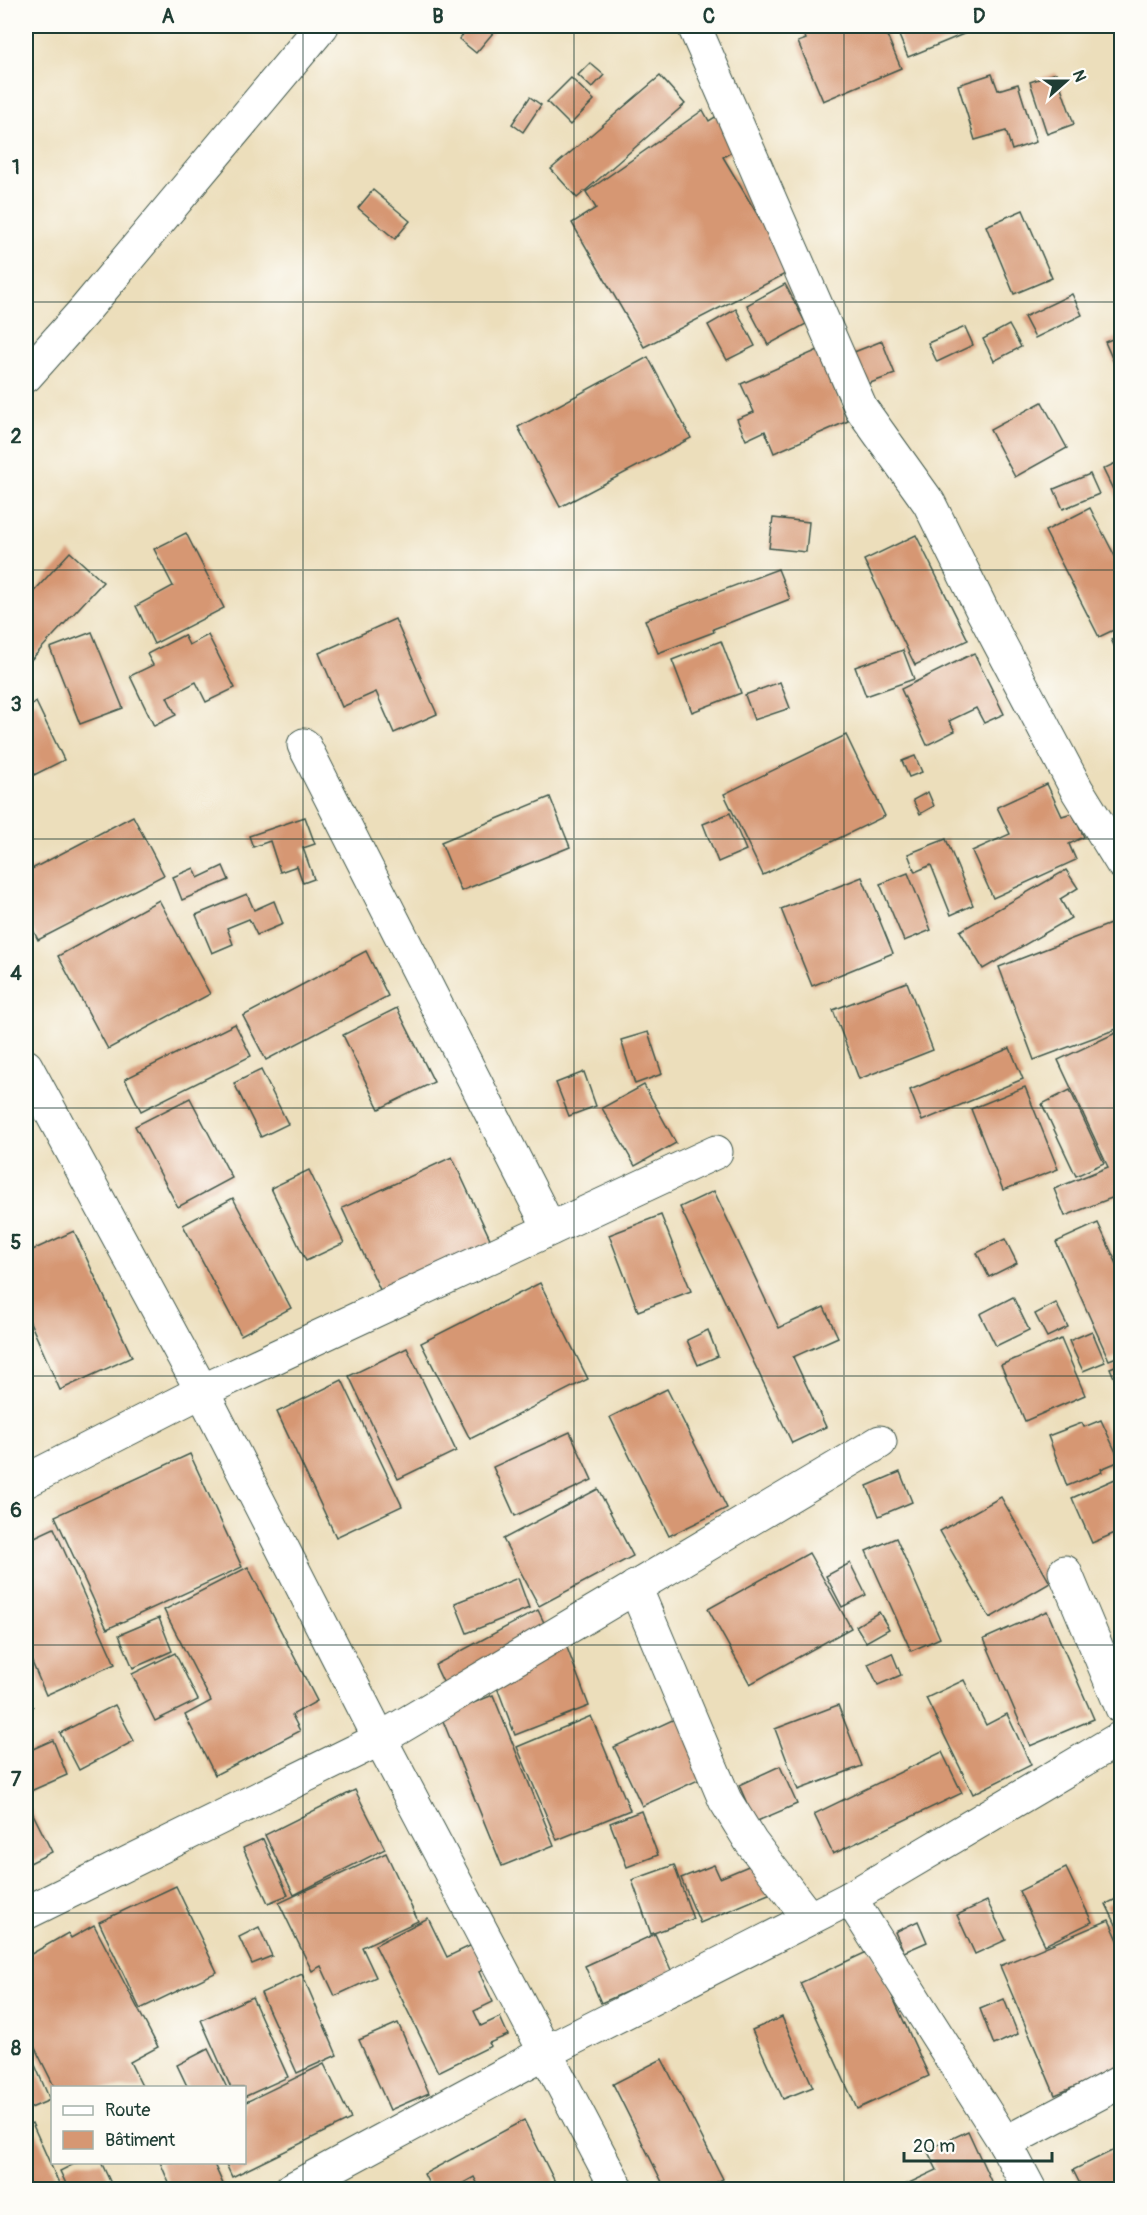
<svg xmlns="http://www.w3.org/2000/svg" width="1147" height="2215" viewBox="0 0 1147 2215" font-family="Pangolin,sans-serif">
<rect width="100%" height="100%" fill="#fdfcf7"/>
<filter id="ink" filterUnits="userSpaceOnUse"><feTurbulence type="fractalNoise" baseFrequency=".0167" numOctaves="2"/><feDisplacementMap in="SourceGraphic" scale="12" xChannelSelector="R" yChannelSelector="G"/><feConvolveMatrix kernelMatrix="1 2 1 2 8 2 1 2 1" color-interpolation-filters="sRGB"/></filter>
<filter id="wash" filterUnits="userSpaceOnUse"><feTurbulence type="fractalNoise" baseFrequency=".008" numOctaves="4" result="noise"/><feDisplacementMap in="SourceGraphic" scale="24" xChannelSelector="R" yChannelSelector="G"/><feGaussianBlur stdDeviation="1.35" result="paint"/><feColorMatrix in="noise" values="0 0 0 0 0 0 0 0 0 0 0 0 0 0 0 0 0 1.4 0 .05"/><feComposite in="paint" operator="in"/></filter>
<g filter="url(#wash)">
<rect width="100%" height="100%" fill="#ecdebb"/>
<g id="blocks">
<g fill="#d69773">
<polygon points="471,26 498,27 476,53 459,39"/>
<polygon points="801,26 883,26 901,68 823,101 798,42 806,39"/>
<polygon points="895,26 983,26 908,57"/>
<polygon points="590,63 604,75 592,88 578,75"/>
<polygon points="1056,73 1074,124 1047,134 1030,82"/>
<polygon points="992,74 998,90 1018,84 1036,142 1012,150 1006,131 975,140 958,85"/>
<polygon points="660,76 685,104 577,198 551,169"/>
<polygon points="571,78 594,100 570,125 547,102"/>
<polygon points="530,97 541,105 523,132 512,124"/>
<polygon points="703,110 709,121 723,112 744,145 723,157 791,271 644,347 572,223 596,208 586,192"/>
<polygon points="373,190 410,221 395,239 358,208"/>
<polygon points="1023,210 1052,278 1014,294 986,226"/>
<polygon points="785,284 806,324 768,345 747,305"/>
<polygon points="1072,294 1082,315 1035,338 1024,317"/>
<polygon points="736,309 755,346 727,360 708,325"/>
<polygon points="1009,325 1021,347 994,361 983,339"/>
<polygon points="965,327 973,345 937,362 928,343"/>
<polygon points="1122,335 1122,381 1105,342"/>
<polygon points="882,341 895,374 862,386 849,354"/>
<polygon points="818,350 848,421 774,453 765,431 746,440 737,419 754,412 741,384"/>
<polygon points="648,357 691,438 560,507 518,427"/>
<polygon points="1042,402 1067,448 1015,477 990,430"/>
<polygon points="1122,460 1122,508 1103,469"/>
<polygon points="1090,474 1099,494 1063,509 1054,489"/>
<polygon points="1090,508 1122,570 1122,626 1099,637 1045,531"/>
<polygon points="773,518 809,522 806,552 769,548"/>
<polygon points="186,533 224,608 154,644 136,606 173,586 154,549"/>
<polygon points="916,535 968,640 915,665 864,560"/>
<polygon points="70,552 103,582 29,662 26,659 26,600"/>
<polygon points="778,569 790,599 713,629 714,632 658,653 645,620"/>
<polygon points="395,619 437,714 394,733 376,692 342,707 319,653"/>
<polygon points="92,632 123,708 80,724 50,648"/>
<polygon points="1122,634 1122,662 1111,639"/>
<polygon points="184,635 189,645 208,635 235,688 206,702 196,682 167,697 176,715 154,726 130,676 153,665 147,654"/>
<polygon points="721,641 741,693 692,712 672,660"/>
<polygon points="903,650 914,679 866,696 855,667"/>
<polygon points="974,653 1004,714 984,723 976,708 949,721 955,731 927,745 901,689"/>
<polygon points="780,682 790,708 754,720 745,695"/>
<polygon points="36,702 64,760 26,779 26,708"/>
<polygon points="846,735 885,816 763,875 724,794"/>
<polygon points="915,756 922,772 909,777 902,761"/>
<polygon points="1047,784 1062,816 1072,813 1084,837 1069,844 1076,860 993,898 972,851 1010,834 997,807"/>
<polygon points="928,792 934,806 920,814 913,800"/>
<polygon points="550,797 570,847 461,891 441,842"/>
<polygon points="730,813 746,850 718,862 703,824"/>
<polygon points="133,816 164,875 38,940 26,915 26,872"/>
<polygon points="305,817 315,844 303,848 314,879 303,883 297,866 280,872 270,841 253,847 249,836"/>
<polygon points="946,839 973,905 951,915 931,865 915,872 908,854"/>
<polygon points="223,866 229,880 182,900 173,877 194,868 198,878"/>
<polygon points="1066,870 1078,888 1060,899 1071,918 983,969 960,931"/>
<polygon points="908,873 931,930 904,941 880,884"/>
<polygon points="862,877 893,953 812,986 781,909"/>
<polygon points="247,894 254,910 274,901 283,924 257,935 249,919 227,928 233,944 212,953 196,915"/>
<polygon points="159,900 210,994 108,1049 58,956"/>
<polygon points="1118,921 1122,931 1122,1027 1034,1060 999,967"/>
<polygon points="366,951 388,996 266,1060 243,1016"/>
<polygon points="907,982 933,1050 859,1079 833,1010"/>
<polygon points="397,1008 434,1082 379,1109 343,1035"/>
<polygon points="235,1024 251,1056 141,1111 125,1079"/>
<polygon points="1122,1030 1122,1194 1065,1216 1054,1189 1108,1167 1058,1060"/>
<polygon points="648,1032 662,1074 635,1084 621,1040"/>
<polygon points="1010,1048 1023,1079 922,1121 910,1090"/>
<polygon points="261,1070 288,1124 261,1137 234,1083"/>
<polygon points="584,1072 596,1106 569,1116 556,1083"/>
<polygon points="644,1085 676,1143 635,1166 602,1108"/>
<polygon points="1025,1087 1058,1169 1003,1190 971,1109"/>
<polygon points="1070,1090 1104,1163 1076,1176 1042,1104"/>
<polygon points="190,1098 232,1178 178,1207 135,1126"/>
<polygon points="452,1157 492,1243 382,1294 342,1208"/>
<polygon points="309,1170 344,1243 306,1261 271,1188"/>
<polygon points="714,1191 779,1328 824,1307 838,1337 793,1357 826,1427 792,1443 680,1207"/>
<polygon points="233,1198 291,1308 241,1335 183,1225"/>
<polygon points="661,1215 691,1291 638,1311 609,1235"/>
<polygon points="1098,1223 1122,1275 1122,1355 1109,1360 1056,1242"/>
<polygon points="74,1231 132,1357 60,1390 26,1313 26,1253"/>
<polygon points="1005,1239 1017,1263 989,1277 977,1253"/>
<polygon points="540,1283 588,1379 470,1439 421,1343"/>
<polygon points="1013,1297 1029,1330 996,1346 980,1314"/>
<polygon points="1056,1303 1068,1327 1047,1337 1035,1314"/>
<polygon points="708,1330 718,1356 698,1365 687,1340"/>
<polygon points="1092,1331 1105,1362 1083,1371 1069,1341"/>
<polygon points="1061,1339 1085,1395 1025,1421 1001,1365"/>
<polygon points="407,1348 456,1451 398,1479 349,1376"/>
<polygon points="1122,1363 1122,1394 1121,1394 1110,1368"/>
<polygon points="342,1380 402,1506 336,1537 277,1412"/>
<polygon points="667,1389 727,1508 669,1536 610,1417"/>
<polygon points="1101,1420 1120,1461 1101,1469 1102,1472 1067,1486 1048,1436 1082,1423 1084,1427"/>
<polygon points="570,1432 592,1480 515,1516 493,1467"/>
<polygon points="190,1454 242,1567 107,1629 55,1516"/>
<polygon points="900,1472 912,1502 879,1516 867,1486"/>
<polygon points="1122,1476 1122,1530 1092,1543 1072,1498"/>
<polygon points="598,1489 633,1556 539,1606 503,1539"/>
<polygon points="1001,1497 1050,1583 990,1618 940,1531"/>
<polygon points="54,1528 115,1664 46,1695 26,1648 26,1541"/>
<polygon points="896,1538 940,1638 911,1651 866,1551"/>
<polygon points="809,1553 851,1628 750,1684 708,1609"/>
<polygon points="850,1563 866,1595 842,1607 826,1576"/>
<polygon points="248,1567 317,1701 292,1715 300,1731 215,1775 185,1715 211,1701 164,1610"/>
<polygon points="518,1578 529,1608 467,1633 455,1603"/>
<polygon points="538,1610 548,1631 445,1686 435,1665"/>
<polygon points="1047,1611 1094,1719 1030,1746 984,1639"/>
<polygon points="879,1612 889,1629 866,1642 856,1626"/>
<polygon points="159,1618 172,1651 133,1668 119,1635"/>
<polygon points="566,1645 589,1706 515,1735 492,1674"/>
<polygon points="175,1653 198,1700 155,1721 132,1674"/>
<polygon points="892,1653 901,1675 878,1685 868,1664"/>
<polygon points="964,1680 986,1725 1007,1714 1031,1765 973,1794 926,1698"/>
<polygon points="26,1692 33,1707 26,1711"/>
<polygon points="493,1695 554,1845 502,1866 441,1716"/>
<polygon points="115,1705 134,1741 79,1770 60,1733"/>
<polygon points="838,1705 862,1766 798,1790 775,1729"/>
<polygon points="591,1716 630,1810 557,1840 517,1747"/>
<polygon points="679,1717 707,1776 642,1806 614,1747"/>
<polygon points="53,1740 67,1775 26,1793 26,1752"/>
<polygon points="942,1752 962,1793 833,1854 814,1814"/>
<polygon points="780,1766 797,1804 755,1822 739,1785"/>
<polygon points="355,1790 385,1849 294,1895 265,1835"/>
<polygon points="26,1800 52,1852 26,1865"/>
<polygon points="641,1811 658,1855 627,1867 610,1823"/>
<polygon points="263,1839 288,1895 268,1903 243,1848"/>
<polygon points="386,1853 418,1921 362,1947 376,1977 335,1996 321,1966 312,1971 279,1903"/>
<polygon points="758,1862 771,1893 700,1923 681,1878 714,1865 720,1878"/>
<polygon points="674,1865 693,1919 651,1934 632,1880"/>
<polygon points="1066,1868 1092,1922 1045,1945 1019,1891"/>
<polygon points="176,1886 217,1972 140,2009 99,1922"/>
<polygon points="1122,1896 1122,1937 1106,1904"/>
<polygon points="987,1901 1006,1940 975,1954 957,1915"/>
<polygon points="428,1918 447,1957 474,1944 486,1969 479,1972 493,2002 474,2011 481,2026 500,2017 508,2035 489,2043 491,2046 438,2072 375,1945"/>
<polygon points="1109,1920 1122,1949 1122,2067 1055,2095 1000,1966"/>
<polygon points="918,1921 927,1942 904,1952 895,1932"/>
<polygon points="94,1925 158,2047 130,2062 143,2088 55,2088 26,2030 26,1957 68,1933 71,1938"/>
<polygon points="259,1927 272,1956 252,1964 239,1937"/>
<polygon points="655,1934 672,1972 601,2003 585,1966"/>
<polygon points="871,1950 929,2076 857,2109 800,1983"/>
<polygon points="302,1974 337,2055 297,2073 261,1993"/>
<polygon points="252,1997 288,2077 244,2097 244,2088 231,2088 201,2020"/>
<polygon points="1004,1999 1018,2034 994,2045 980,2009"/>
<polygon points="782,2017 813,2087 783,2099 752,2030"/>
<polygon points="398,2023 429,2093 390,2110 359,2040"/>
<polygon points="208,2049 227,2088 188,2088 177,2065"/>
<polygon points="29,2051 50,2100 26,2110 26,2052"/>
<polygon points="662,2059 723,2179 702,2190 666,2190 613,2084"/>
<polygon points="324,2064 351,2119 232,2177 225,2162 244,2162 244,2103"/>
<polygon points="524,2120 559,2190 481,2190 474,2177 451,2190 432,2190 424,2174"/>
<polygon points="32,2123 62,2190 26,2190 26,2126"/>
<polygon points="968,2131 995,2190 894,2190 937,2170 927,2150"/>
<polygon points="1122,2146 1122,2190 1083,2190 1073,2170"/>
<polygon points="78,2162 101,2162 114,2190 69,2190 60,2171"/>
<polygon points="160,2162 213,2162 223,2184 210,2190 172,2190"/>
</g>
</g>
</g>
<g filter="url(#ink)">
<use href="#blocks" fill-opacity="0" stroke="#3e5548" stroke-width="1.5"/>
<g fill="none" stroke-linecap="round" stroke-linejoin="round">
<defs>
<g id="minor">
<polyline points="694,26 861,408 929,503 982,610 1077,790 1122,863"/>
<polyline points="26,376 83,312 322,26"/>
<polyline points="304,745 550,1229"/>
<polyline points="26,1066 202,1391 380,1739 618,2190"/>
<polyline points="26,1481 202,1391 716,1152"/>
<polyline points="1065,1572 1122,1708"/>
<polyline points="635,1587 725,1800 751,1842 809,1918"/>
<polyline points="850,1898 1005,2143 1030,2190"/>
<polyline points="26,1913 380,1739 880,1442"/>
<polyline points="1005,2143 1122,2081"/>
<polyline points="290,2190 546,2052 850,1898 1122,1737"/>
</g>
</defs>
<use href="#minor" stroke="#3e5548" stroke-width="35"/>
<use href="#minor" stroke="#fff" stroke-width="33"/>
</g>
</g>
<path fill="none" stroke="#1f3d34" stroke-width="1.5" stroke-opacity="0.55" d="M303 26V2190M574 26V2190M844 26V2190M26 302H1122M26 570H1122M26 839H1122M26 1108H1122M26 1376H1122M26 1645H1122M26 1913H1122"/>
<rect width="1147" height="2215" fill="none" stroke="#fdfcf7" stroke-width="66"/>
<rect x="51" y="2086" width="195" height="78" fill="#fdfcf7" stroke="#a4b0a9" stroke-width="1.5"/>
<rect x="63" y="2106" width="30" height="9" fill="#ffffff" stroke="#a4b0a9" stroke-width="1.5"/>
<text x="105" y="2116" font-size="18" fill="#1f3d34">Route</text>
<rect x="63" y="2131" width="30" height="18" fill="#d69773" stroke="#a4b0a9" stroke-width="1.5"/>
<text x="105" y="2146" font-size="18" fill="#1f3d34">Bâtiment</text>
<g transform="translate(1066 81) rotate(69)" stroke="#fdfcf7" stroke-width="4.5" paint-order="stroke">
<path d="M0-4.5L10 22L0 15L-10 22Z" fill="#1f3d34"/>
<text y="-9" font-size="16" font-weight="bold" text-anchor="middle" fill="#1f3d34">N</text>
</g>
<path d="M904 2152v9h148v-9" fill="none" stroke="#1f3d34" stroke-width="3"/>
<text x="913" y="2152" font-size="18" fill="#1f3d34" stroke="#fdfcf7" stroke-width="4.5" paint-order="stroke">20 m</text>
<rect x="33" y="33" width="1081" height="2149" fill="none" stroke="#1f3d34" stroke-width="2"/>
<g font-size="20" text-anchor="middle" font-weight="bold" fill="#1f3d34">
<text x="168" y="23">A</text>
<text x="438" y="23">B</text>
<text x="709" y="23">C</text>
<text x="979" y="23">D</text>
<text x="16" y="174">1</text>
<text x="16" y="443">2</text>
<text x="16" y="711">3</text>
<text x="16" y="980">4</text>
<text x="16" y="1249">5</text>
<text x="16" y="1517">6</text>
<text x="16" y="1786">7</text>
<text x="16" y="2055">8</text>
</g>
</svg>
